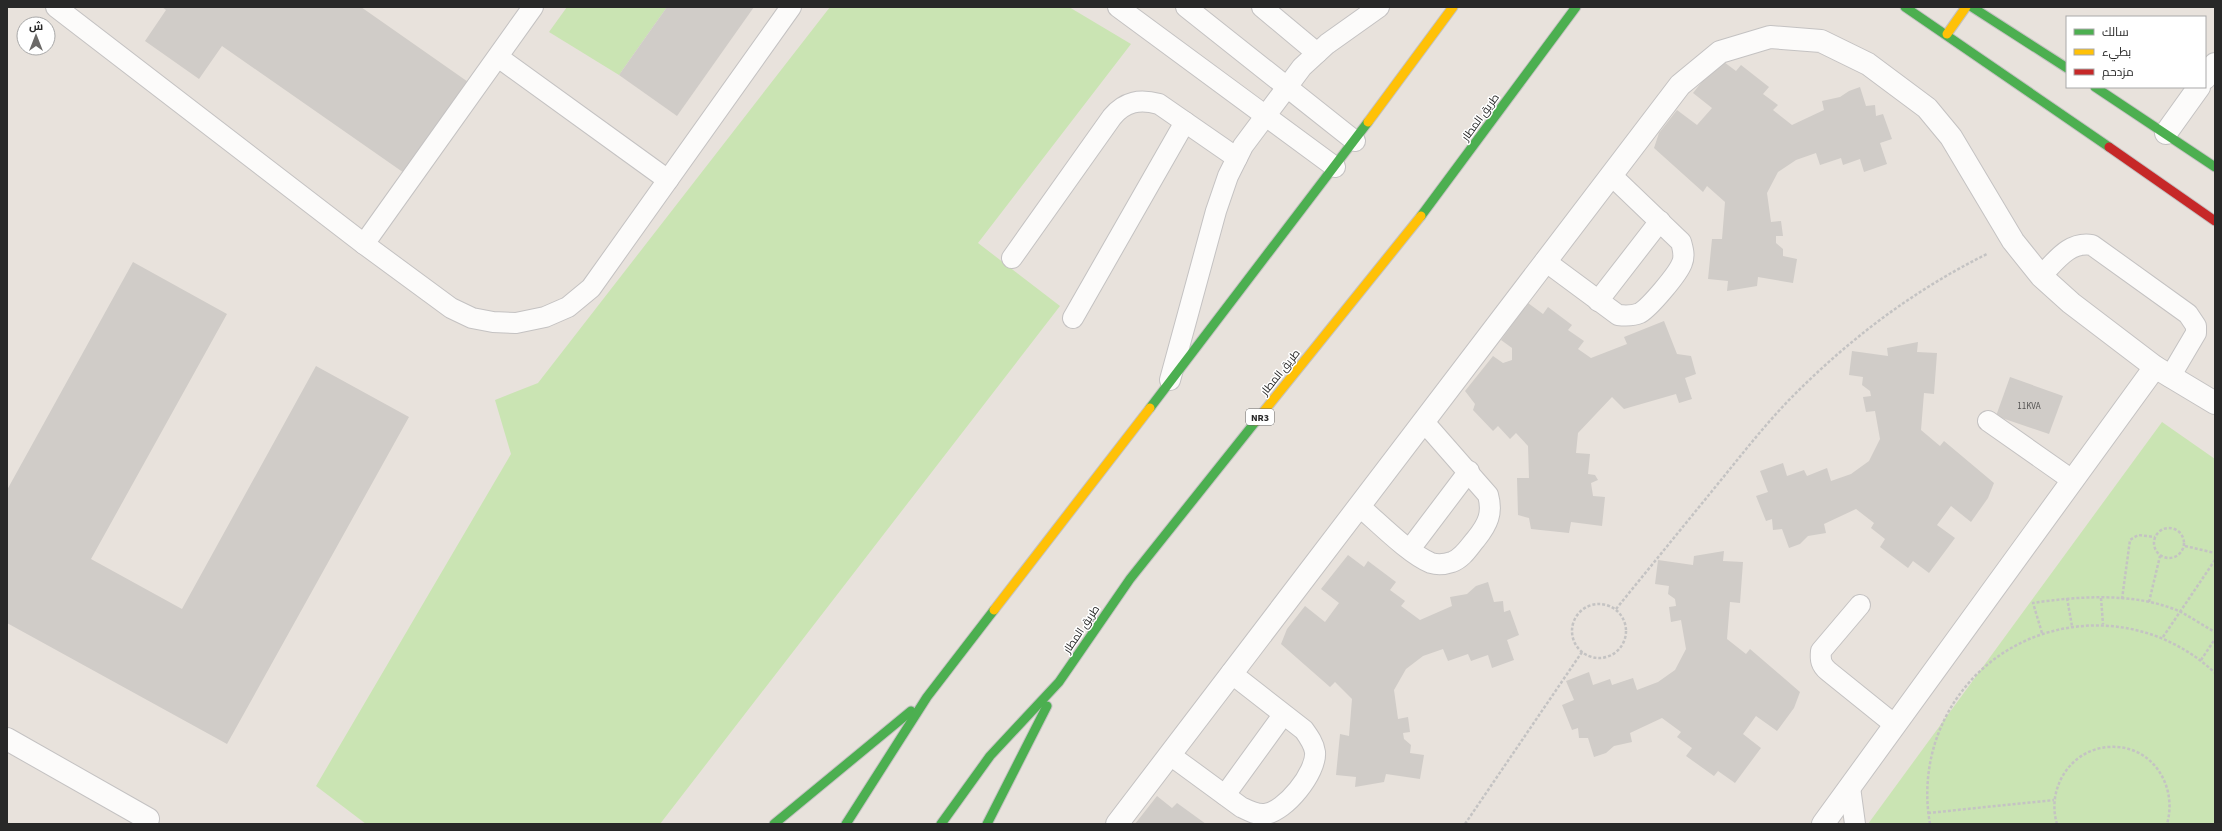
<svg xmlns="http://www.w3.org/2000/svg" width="2222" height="831" viewBox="0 0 2222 831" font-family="'Source Sans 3',Cairo,sans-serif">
<rect width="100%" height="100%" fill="#e8e2dc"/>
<g fill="#cae4b3">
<polygon points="567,7 667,7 619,75 549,32"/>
<polygon points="830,7 1069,7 1131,44 978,243 1060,306 660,824 366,824 316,786 511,454 495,400 538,383"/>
<polygon points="2162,422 2215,459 2215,824 1868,824"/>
</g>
<g fill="#d0ccc8">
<polygon points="162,7 361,7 471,84 407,175 222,46 199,79 145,41 166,10"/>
<polygon points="667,7 754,7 677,116 619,75"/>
<polygon points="1720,59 1736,71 1741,65 1769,87 1763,94 1778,105 1773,110 1792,125 1824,110 1822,101 1840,97 1849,91 1860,87 1866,106 1875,105 1876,116 1883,114 1892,139 1880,143 1887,164 1864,172 1860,159 1843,165 1841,158 1820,165 1816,153 1796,160 1778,172 1767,193 1771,222 1781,221 1783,236 1776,236 1776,243 1783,249 1783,256 1797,259 1793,283 1758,277 1757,286 1727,291 1728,281 1708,279 1712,239 1722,239 1725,202 1707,186 1703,192 1654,148 1659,133 1677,110 1697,125 1712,108 1693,93"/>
<polygon points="133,262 227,314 91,559 182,609 316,366 409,417 227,744 7,623 7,490"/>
<polygon points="1528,303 1543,314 1548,307 1572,325 1568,330 1584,341 1578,349 1591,358 1627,344 1624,337 1664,321 1677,354 1691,356 1696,374 1685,378 1692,399 1679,403 1676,394 1624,409 1612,397 1578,433 1576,453 1590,454 1588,474 1595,475 1598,480 1591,483 1593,496 1605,497 1602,526 1571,522 1569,533 1531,529 1529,518 1518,515 1517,478 1529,478 1528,446 1516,433 1510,439 1498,426 1493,431 1473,410 1475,404 1465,391 1493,356 1503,363 1512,360 1512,348 1501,340"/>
<polygon points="1918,342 1917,352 1937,353 1934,394 1924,393 1921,430 1940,446 1944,441 1994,483 1988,498 1971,522 1951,506 1937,525 1955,538 1929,573 1913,561 1908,568 1880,547 1885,539 1871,528 1874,523 1856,509 1824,524 1826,533 1808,536 1800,544 1789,548 1782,529 1773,530 1772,519 1766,521 1756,496 1768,492 1760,471 1783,463 1787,476 1804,470 1807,476 1827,468 1831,481 1851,474 1869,461 1880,439 1875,411 1866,412 1863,397 1871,396 1870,391 1862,385 1863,377 1849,375 1852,351 1888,356 1887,348"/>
<polygon points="2010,377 2063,396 2049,434 1996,416"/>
<polygon points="1724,551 1723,561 1743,562 1740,603 1730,602 1727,639 1746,654 1750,649 1800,692 1794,708 1777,731 1756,716 1743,734 1761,748 1735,783 1718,771 1714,776 1686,756 1692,748 1677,737 1681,732 1662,718 1630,733 1632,742 1614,746 1606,753 1594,757 1588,738 1579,738 1578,728 1572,730 1562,705 1574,700 1566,681 1589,672 1593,685 1610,679 1612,685 1633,678 1637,690 1658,682 1675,670 1686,649 1681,620 1671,622 1669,607 1676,606 1675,599 1668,594 1669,586 1655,584 1658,560 1693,565 1694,556"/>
<polygon points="1348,555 1364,567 1368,561 1396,582 1390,590 1405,601 1401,606 1420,620 1452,606 1450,597 1467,594 1476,586 1488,582 1494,602 1503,601 1504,612 1510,610 1519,635 1507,640 1514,660 1492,668 1488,655 1471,661 1468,654 1448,661 1443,649 1423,656 1406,669 1394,690 1398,719 1408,717 1410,732 1403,733 1404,739 1411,745 1410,753 1424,755 1420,779 1386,774 1384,782 1355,787 1356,777 1336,775 1340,734 1349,736 1352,699 1335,682 1330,687 1281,644 1287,629 1305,606 1325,622 1339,603 1321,589"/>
<polygon points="1157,796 1172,808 1177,803 1206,824 1135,824"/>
</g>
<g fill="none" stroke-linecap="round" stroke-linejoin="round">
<defs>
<g id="lane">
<polyline points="56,7 364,244 451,308 472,318 493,322 516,323 545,317 568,307 591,288 791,7"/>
<polyline points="1118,7 1335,167"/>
<polyline points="1186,7 1355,141"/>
<polyline points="1262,7 1317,53"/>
<polyline points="498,57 668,180"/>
<polyline points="364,244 533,7"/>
<path d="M1012 258 1112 117C1125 101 1140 99 1159 104L1237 158"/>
<path d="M1545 261 1618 315C1626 316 1633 316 1640 313 1650 307 1678 274 1682 263 1685 256 1683 249 1681 242L1611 175"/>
<path d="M2041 276C2056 261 2069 241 2092 245L2188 314 2196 326V333L2170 377"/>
<polyline points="1598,301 1660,221"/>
<polyline points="1073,318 1185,122"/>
<polyline points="1170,380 1216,211 1228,176 1243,146 1302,67 1327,44 1379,7"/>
<polyline points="1988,421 2072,480"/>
<path d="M1359 506C1378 522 1409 554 1431 563 1438 565 1446 564 1452 562 1463 558 1469 547 1476 539 1488 524 1493 513 1488 495L1424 422"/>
<polyline points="1410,549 1469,471"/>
<path d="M1860 605 1821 651C1820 660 1821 665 1828 671L1895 725"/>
<path d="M1170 755 1241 807C1249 811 1256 815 1265 814 1285 812 1317 772 1315 752 1314 744 1309 737 1304 730L1231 673"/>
<polyline points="1850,787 1855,824"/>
<polyline points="1225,795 1283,715"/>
</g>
<g id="street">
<polyline points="2205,78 2215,64"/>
<polyline points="2166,133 2199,87"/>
<polyline points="7,739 148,819 145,824"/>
<polyline points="1117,824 1680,85 1720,52 1770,37 1821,41 1868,64 1927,108 1951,137 2013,241 2041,276 2071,303 2155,367 2215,403"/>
<polyline points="1823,824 2155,367"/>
</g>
<g id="fast">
<polyline points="1905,7 2109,147"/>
<polyline points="1972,7 2067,68"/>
<polyline points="2095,87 2215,167"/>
<polyline points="1421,216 1576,7"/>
<polyline points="1150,408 1368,122"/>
<polyline points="774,824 911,711"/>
<polyline points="846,824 927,697 994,610"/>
<polyline points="941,824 990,756 1059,682 1130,579 1256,421"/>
<polyline points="987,824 1047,706"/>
</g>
<g id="slow">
<polyline points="1947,34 1966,7"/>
<polyline points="1368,122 1453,7"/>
<polyline points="1256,421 1421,216"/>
<polyline points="994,610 1150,408"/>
</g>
<polyline id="jam" points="2109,147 2215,221"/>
</defs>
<use href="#lane" stroke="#c4c2c2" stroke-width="22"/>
<use href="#street" stroke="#c4c2c2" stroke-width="24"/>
<use href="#fast" stroke="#c4c2c2" stroke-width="11"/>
<use href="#slow" stroke="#c4c2c2" stroke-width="11"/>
<use href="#jam" stroke="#c4c2c2" stroke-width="11"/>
<g stroke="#c4c3c3" stroke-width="2.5" stroke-dasharray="3 2" stroke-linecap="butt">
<circle cx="2169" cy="543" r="15"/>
<polyline points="2185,546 2215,553"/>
<polyline points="2067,598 2072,626"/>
<polyline points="2101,598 2103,624"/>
<polyline points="2122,599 2130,540 2138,535 2155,537"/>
<polyline points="2149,602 2160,556"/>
<circle cx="1599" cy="631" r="27"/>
<path d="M1616 609C1651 566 1686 523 1721 480 1747 448 1772 416 1801 388 1856 334 1918 288 1987 254"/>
<path d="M2042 633 2033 603C2079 596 2137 592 2181 612 2192 618 2204 626 2215 632"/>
<polyline points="2163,637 2215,560"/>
<polyline points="2201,660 2215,639"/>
<polyline points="1928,813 2054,800"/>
<polyline points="1465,824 1582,652"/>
<path d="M1930 824C1925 797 1927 769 1935 743 1974 622 2124 587 2215 673"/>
<path d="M2057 824C2046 788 2071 749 2109 747 2152 744 2178 786 2167 824"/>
</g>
<use href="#lane" stroke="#fcfbfa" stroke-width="20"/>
<use href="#street" stroke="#fcfbfa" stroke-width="22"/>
<use href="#fast" stroke="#4caf50" stroke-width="9"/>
<use href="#slow" stroke="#ffc107" stroke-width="9"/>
<use href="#jam" stroke="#c62828" stroke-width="9"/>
</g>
<g text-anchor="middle" stroke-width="3" stroke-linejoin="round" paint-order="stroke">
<g font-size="9" fill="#535251">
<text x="2029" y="409">11KVA</text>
</g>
<rect fill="#fff" stroke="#686868" stroke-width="1" x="1246" y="409" width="28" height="16" rx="3"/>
<g font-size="10" font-weight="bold" fill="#282828">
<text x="1260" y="421">NR3</text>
</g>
<g font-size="11" fill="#282828" stroke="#fff">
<text transform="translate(1480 117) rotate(-54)" y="4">طريق المطار</text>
<text transform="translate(1280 372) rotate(-51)" y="4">طريق المطار</text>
<text transform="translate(1081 629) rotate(-56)" y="4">طريق المطار</text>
</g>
</g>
<rect width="2222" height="831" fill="none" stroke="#282828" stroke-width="16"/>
<rect x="2066" y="16" width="140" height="72" fill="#ffffff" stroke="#a9a9a9"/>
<rect x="2074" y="29" width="20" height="6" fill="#4caf50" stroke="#a9a9a9"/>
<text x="2102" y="36" font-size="12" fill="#282828">سالك</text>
<rect x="2074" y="49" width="20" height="6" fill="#ffc107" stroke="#a9a9a9"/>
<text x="2102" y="56" font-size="12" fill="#282828">بطيء</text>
<rect x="2074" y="69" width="20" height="6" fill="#c62828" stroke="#a9a9a9"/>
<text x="2102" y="76" font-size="12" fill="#282828">مزدحم</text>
<g transform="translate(36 36)"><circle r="19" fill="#ffffff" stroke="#a9a9a9"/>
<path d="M0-3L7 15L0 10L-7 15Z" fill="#6b6967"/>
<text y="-6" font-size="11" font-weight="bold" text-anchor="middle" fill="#282828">ش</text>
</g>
</svg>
